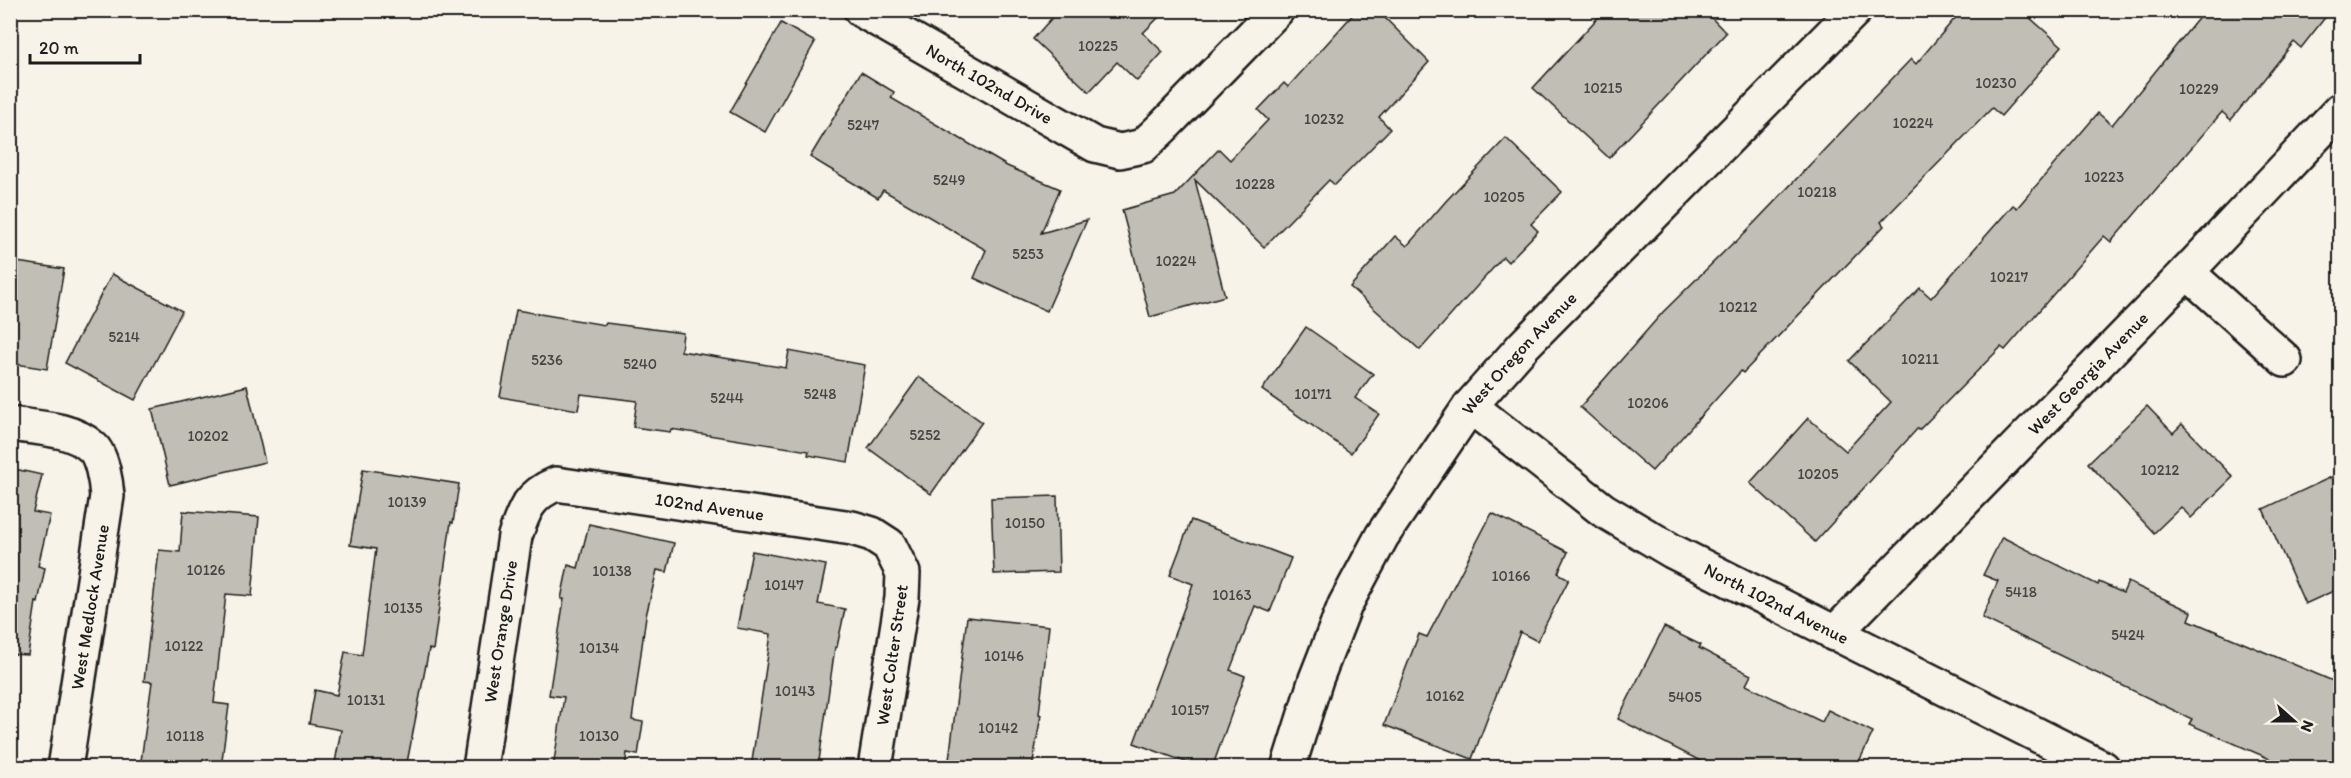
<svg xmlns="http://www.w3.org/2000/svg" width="2351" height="778" viewBox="0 0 2351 778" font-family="Itim,sans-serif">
<rect width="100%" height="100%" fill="#f7f3e8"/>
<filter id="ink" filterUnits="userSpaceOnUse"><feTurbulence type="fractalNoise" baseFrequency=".0167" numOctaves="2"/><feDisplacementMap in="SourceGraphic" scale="12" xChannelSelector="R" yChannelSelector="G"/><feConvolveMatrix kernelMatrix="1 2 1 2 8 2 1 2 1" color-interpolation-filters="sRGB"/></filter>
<g filter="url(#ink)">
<g fill="#c0beb5" stroke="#1c1c1c" stroke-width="1.5">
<polygon points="1059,10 1166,10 1143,33 1163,52 1137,81 1117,62 1089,92 1033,39"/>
<polygon points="1357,10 1377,10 1429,62 1379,117 1390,129 1335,185 1329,180 1264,247 1195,180 1225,296 1150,317 1122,210 1175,195 1219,149 1230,160 1268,120 1258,110 1284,83 1288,87"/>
<polygon points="1605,10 1704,10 1726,33 1609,158 1533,88"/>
<polygon points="1962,10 2021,10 2062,46 2001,116 1992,108 1881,222 1884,226 1743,373 1741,371 1652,471 1580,407 1663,312 1734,242 1735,243 1911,59 1916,64"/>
<polygon points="2205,10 2331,10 2301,48 2294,42 2231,120 2222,112 2111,242 2104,236 2005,350 2001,347 1919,430 1918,428 1815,542 1750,483 1808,418 1846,451 1891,402 1849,361 1920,288 1931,298 2013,205 2017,208 2098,113 2112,125"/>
<polygon points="781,23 815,42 765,132 730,112"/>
<polygon points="861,72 894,92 891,98 1007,166 1060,189 1041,233 1087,220 1047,311 974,278 986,250 883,190 878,198 810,157"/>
<polygon points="1506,138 1562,192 1531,224 1538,231 1508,262 1503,257 1420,350 1350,287 1395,236 1407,246 1446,201"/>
<polygon points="10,261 64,269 47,369 10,363"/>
<polygon points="112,274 182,311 135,400 65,363"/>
<polygon points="516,310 605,325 606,323 683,333 681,351 786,368 789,351 865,365 848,462 808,455 809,451 671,429 670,432 633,427 637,401 581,394 578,410 500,397"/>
<polygon points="1306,327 1373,374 1355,398 1379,414 1351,453 1262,390"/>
<polygon points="919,377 982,422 931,494 868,448"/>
<polygon points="247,386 265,462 170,485 152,409"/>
<polygon points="2147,406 2173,433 2182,424 2233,477 2191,518 2181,507 2154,533 2088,463"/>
<polygon points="10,468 42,475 33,512 50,515 38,566 45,568 38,603 36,602 28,655 10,654"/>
<polygon points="363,469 459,484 453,523 451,522 433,650 429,649 406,768 334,768 341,730 309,724 315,690 337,695 345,652 362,655 376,549 350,545"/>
<polygon points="2340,473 2340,588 2305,604 2263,509"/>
<polygon points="1057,496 1059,572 994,574 991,498"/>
<polygon points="183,511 259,517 252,596 226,594 214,703 229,705 221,768 140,768 152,682 144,681 159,550 180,552"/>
<polygon points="1492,513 1568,552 1558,573 1569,579 1537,641 1520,632 1472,759 1384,725 1419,634 1427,637"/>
<polygon points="1191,520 1291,558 1270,612 1255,606 1230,670 1245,676 1212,768 1202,768 1134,743 1193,584 1170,575"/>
<polygon points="589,524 674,543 667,572 657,570 646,616 632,720 643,722 638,755 627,753 625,768 553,768 564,697 549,695 564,599 561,599 568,565 578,568"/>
<polygon points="2002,537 2098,585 2099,582 2123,593 2128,582 2192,612 2189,620 2340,684 2340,768 2291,768 2189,724 2192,719 1982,618 1998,581 1983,575"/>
<polygon points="752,551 826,565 818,604 845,609 837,647 835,647 818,768 751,768 771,634 737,628"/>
<polygon points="967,617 1049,626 1039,714 1041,715 1032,768 948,768"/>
<polygon points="1664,627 1701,645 1699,648 1751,675 1746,685 1822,722 1828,710 1873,732 1856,768 1714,768 1618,719"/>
</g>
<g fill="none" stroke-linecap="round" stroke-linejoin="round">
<defs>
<g id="street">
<path id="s1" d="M861 10 1095 145 1120 151 1143 146 1163 127 1277 10"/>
<polyline points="2187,272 2285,360"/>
<path id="s2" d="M1470 406 1603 510 1672 551 2103 768"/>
<path d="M10 424C37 428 71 428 92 447 102 455 106 483 107 496L65 768"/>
<path id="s3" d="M1834 634 2187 272 2340 110"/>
<path id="s4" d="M480 768 515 536C524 510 529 495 556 484L852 528 872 534 889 545 903 573 902 598 875 768"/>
<path id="s5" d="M1288 768 1316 679 1345 605 1382 536 1470 406 1524 345 1855 10"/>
</g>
</defs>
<use href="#street" stroke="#1c1c1c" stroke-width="38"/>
<use href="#street" stroke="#f7f3e8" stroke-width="33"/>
</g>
</g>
<g text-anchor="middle" stroke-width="4.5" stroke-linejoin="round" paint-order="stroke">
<g font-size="15" fill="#454442">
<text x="1098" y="51">10225</text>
<text x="1996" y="88">10230</text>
<text x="1603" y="93">10215</text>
<text x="2199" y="94">10229</text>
<text x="1324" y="124">10232</text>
<text x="1913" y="128">10224</text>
<text x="863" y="130">5247</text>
<text x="2104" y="182">10223</text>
<text x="949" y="185">5249</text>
<text x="1255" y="189">10228</text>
<text x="1817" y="197">10218</text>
<text x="1504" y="202">10205</text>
<text x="1028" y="259">5253</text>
<text x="1176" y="266">10224</text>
<text x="2009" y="282">10217</text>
<text x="1738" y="312">10212</text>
<text x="124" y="342">5214</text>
<text x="1920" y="364">10211</text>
<text x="547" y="365">5236</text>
<text x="640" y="369">5240</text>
<text x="820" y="399">5248</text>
<text x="1313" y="399">10171</text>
<text x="727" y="403">5244</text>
<text x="1648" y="408">10206</text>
<text x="925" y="440">5252</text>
<text x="208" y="441">10202</text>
<text x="2160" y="475">10212</text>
<text x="1818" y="479">10205</text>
<text x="407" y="507">10139</text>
<text x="1025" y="528">10150</text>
<text x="206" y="575">10126</text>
<text x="612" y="576">10138</text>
<text x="1511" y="581">10166</text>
<text x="784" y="590">10147</text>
<text x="2021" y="597">5418</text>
<text x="1232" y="600">10163</text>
<text x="403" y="613">10135</text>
<text x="2128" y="640">5424</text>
<text x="184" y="651">10122</text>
<text x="599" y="653">10134</text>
<text x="1004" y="661">10146</text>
<text x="795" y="696">10143</text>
<text x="1445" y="701">10162</text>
<text x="1685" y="702">5405</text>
<text x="366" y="705">10131</text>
<text x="1190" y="715">10157</text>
<text x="998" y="733">10142</text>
<text x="185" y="741">10118</text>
<text x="599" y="741">10130</text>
</g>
<g font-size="18" fill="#1c1c1c" stroke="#f7f3e8">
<text dy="6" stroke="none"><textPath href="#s1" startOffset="148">North 102nd Drive</textPath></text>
<text dy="6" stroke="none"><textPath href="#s5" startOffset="480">West Oregon Avenue</textPath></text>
<text dy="6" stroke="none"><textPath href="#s3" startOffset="364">West Georgia Avenue</textPath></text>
<text dy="6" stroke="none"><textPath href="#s4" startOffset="459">102nd Avenue</textPath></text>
<text dy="6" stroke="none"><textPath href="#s2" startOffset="366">North 102nd Avenue</textPath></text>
<text transform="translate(90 607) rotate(-81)" y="6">West Medlock Avenue</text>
<text dy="6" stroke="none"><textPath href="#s4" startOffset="138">West Orange Drive</textPath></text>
<text transform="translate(892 655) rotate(-82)" y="6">West Colter Street</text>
</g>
</g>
<rect width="2351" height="778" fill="none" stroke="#f7f3e8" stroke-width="36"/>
<rect x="18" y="18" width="2315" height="742" fill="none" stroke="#1c1c1c" stroke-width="2" filter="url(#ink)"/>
<g transform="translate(2294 721) rotate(111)" stroke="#f7f3e8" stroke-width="4.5" paint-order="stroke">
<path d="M0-4.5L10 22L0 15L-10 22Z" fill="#1c1c1c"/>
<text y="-9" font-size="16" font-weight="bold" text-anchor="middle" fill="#1c1c1c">N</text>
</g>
<path d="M30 54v9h110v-9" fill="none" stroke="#1c1c1c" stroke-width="3"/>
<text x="39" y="54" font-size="18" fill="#1c1c1c" stroke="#f7f3e8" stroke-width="4.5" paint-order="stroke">20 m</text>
</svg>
